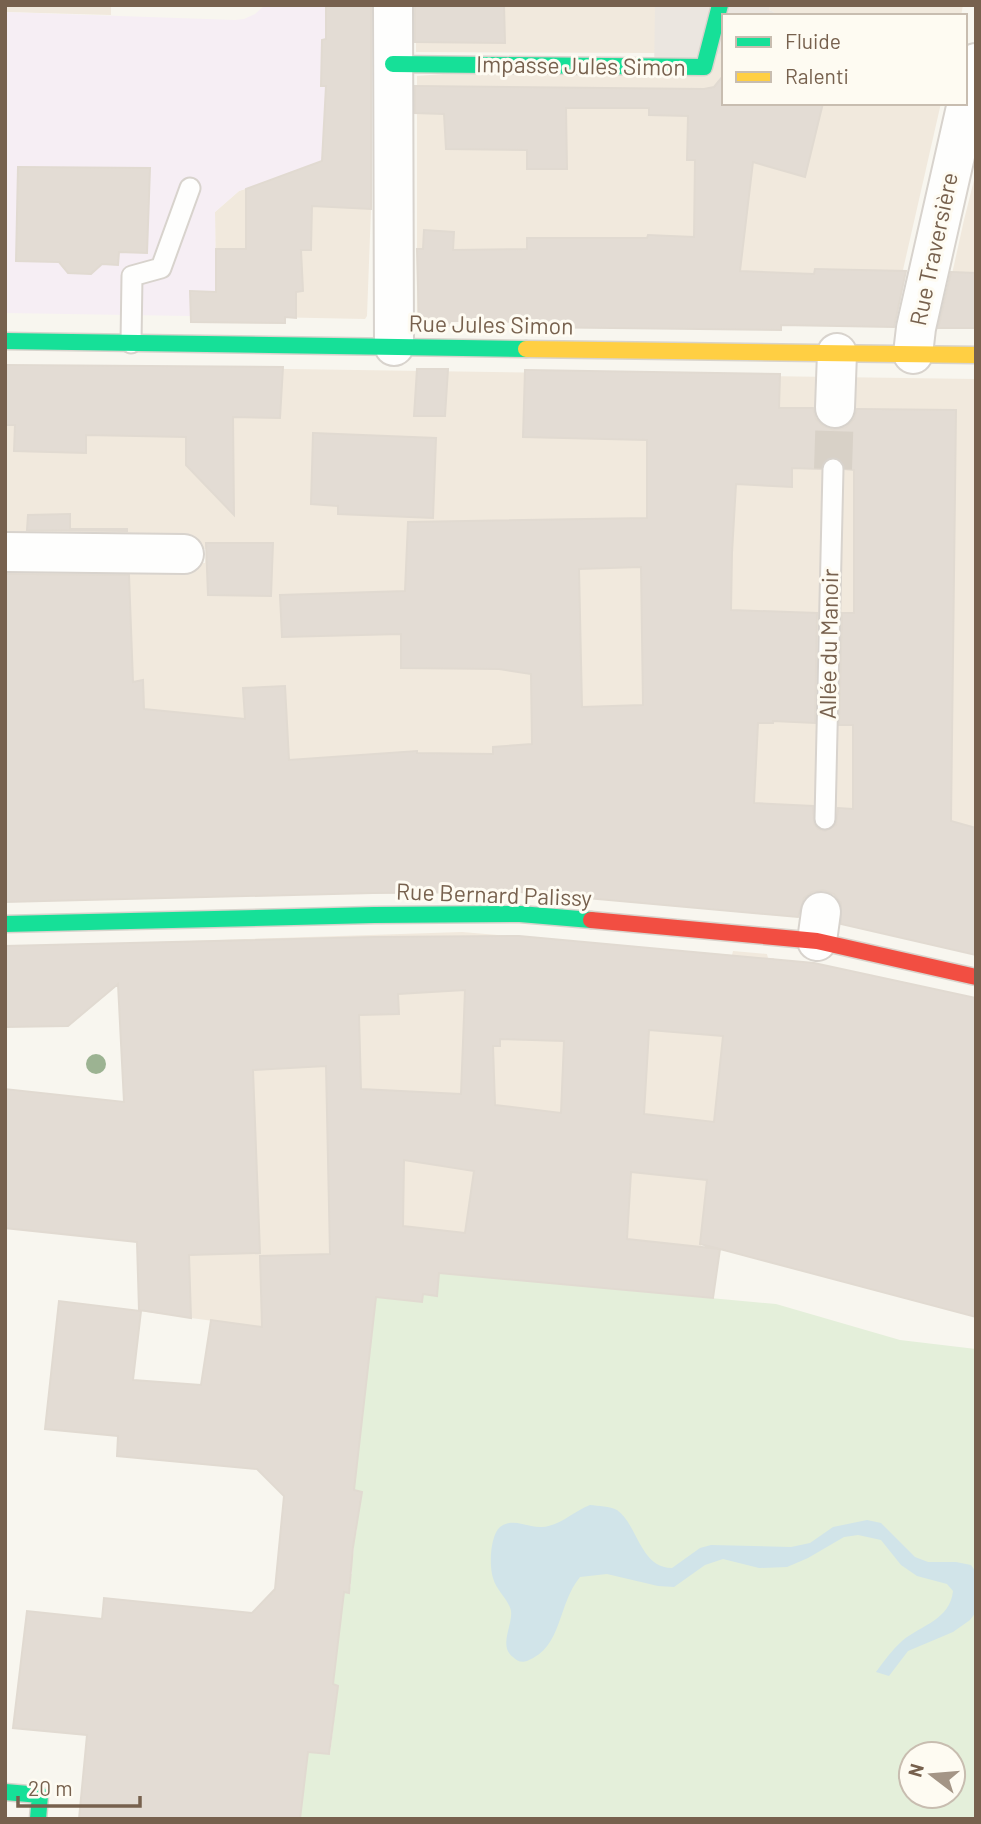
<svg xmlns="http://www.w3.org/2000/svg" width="981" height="1824" viewBox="0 0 981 1824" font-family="Barlow,sans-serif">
<rect width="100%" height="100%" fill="#f8f6ef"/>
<g fill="#f1e9dd">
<polygon points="5,5 111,5 111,15 5,12"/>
<polygon points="416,5 655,5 655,53 416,52"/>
<polygon points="770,5 778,7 963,5 961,16 773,16 774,12 769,10"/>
<polygon points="724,52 724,103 941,103 890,327 417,319 417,76"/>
<polygon points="315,165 371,209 367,316 365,319 216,316 215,212 239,191"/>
<polygon points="976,172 976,328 940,328 964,220"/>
<polygon points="5,365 976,379 976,945 860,915 512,883 5,892 5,555 128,557 205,563 206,549 5,548"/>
<polygon points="462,932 732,955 733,951 767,954 768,958 774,958 760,1088 718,1084 701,1246 708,1248 719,1257 713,1298 439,1273 266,1328 139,1311 128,943"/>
</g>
<polygon fill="#ebe6e0" points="655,5 779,5 770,6 769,10 774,12 773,16 724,16 724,52 654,76"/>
<polygon fill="#f6eef4" points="265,5 372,5 371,169 315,165 239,191 215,212 216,292 190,291 190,316 5,313 5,12 235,20 244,19 255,14"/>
<path fill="#e4efda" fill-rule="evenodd" d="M439 1273 776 1304 900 1340 976 1349V1819H300L308 1752 330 1754 338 1686 333 1684 344 1592 349 1593 351 1584 344 1582 346 1573 352 1574V1566L347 1564 348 1554 353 1555 354 1548 348 1546 350 1536 355 1537 357 1529 351 1527C361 1514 358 1506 354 1490L372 1334 361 1296 422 1302 423 1294 437 1296ZM911 1754H953V1796H911Z"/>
<path fill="#d1e4e9" d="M590 1505C598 1506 610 1506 617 1510 638 1525 640 1568 672 1568L700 1548 711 1545 791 1547 810 1543 833 1527 867 1520 881 1523 915 1557 928 1562H956L971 1565 976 1572V1612L970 1620 953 1632 908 1651 889 1676 876 1672C884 1661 892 1650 902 1641 921 1625 950 1620 953 1591L947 1584 917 1576 901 1565 881 1540 858 1535 844 1537 808 1558 787 1567 759 1568 723 1559 705 1565 674 1587 658 1586 607 1574 580 1577C557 1605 563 1647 527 1661 521 1663 517 1661 513 1657 498 1646 513 1625 511 1611 509 1600 496 1590 493 1578 489 1566 490 1536 500 1527 513 1517 528 1528 542 1527 560 1526 574 1511 590 1505Z"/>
<g fill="#e3dcd4" stroke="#e1dad1" stroke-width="2" fill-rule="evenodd">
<polygon points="326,5 371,5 371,209 312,206 311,250 301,250 303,291 296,292 296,318 285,317 285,323 191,322 190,291 216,292 216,249 246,249 246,189 322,161 326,86 321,86 322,40 326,39"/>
<polygon points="415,5 504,5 505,43 415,42"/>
<polygon points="723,76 724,103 823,103 805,177 753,162 740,271 814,274 815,269 906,271 894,327 781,325 781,330 526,327 526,322 480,321 450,321 450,326 419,325 417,249 423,249 424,230 454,232 453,250 527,249 527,238 647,238 648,235 694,237 695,160 687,160 688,116 649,115 649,108 566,108 567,169 527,169 527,150 446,149 444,114 415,113 415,86 704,89 714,87"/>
<polygon points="18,167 150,168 147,253 119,252 118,265 102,264 91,274 68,273 59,262 16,261"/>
<polygon points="951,272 976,273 976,328 938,328"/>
<polygon points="5,365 283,367 280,418 233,417 234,515 186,465 186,437 86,435 86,453 14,451 15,425 5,425"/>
<polygon points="417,369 448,369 445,416 414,416"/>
<path d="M525 370 780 374 779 408H813L816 419 823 426 834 430 846 427 854 419 857 409 956 410 951 821 976 828V955L841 924V903L834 894 823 890 812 892 804 898 798 917 520 892 373 893 5 902V574L129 575 133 682 143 680 144 709 245 719 243 688 285 686 289 760 417 751V753L493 754V747L532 744 531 674 499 669 401 668V634L282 637 280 595 405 591 408 522 647 518V440L523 437ZM834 457 843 463 845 469 854 470V613H842L839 725H853V809L838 808 836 825 825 831 818 829 814 824 813 806 754 803 758 723H773V721L815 723 817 613 731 610 732 553 736 484 792 487V468L821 469 827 459ZM641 567 643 705 582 707 579 569Z"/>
<polygon points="313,433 436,438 433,518 338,514 338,506 311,504"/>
<polygon points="70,514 70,529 127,529 127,531 27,530 28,515"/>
<polygon points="206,543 273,543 271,596 208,595"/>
<path d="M519 936 814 963 976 998V1317L720 1249 713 1298 439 1273 437 1296 423 1294 422 1302 376 1297 354 1490 362 1492 353 1547 349 1593 344 1592 333 1684 338 1686 329 1754 308 1752 300 1819H79L87 1735 13 1728 27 1611 102 1619 104 1598 252 1613 275 1589 284 1496 257 1469 117 1456 118 1436 45 1429 59 1301 141 1311 133 1380 201 1385 211 1320 262 1327 260 1256 330 1254 326 1066 253 1070 260 1253 189 1255 191 1318 139 1310 137 1242 5 1228V1089L124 1102 118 984 68 1026 5 1027V946L374 937ZM465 990 461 1094 361 1089 359 1015 399 1014 398 994ZM649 1030 723 1036 714 1122 644 1114ZM500 1039 564 1041 561 1113 495 1105 493 1046H500ZM404 1160 474 1171 465 1233 403 1226ZM631 1172 707 1180 700 1244 720 1249 627 1239Z"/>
</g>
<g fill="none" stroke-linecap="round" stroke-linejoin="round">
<polyline stroke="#d8d1c7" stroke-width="38" stroke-dasharray="38 19" stroke-linecap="butt" points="833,469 835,408"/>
<defs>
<g id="lane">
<polyline points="131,343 132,276 161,268 190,188"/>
<polyline points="825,819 833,469"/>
</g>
<g id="street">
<polyline points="393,5 394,346"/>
<polyline points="913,354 916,328 976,63"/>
<polyline points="835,408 837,353"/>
<polyline points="5,552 184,554"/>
<polyline points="817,941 821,912"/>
</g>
<g id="fast">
<polyline points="393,64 704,67 720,5"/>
<polyline points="5,341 526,349"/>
<polyline points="5,924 374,915 520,914 591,920"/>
<polyline points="5,1792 40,1795 38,1819"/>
</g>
<polyline id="slow" points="526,349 976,355"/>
<polyline id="jam" points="591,920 817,941 976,977"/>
</defs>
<use href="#lane" stroke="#d8d3cd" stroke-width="23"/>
<use href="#street" stroke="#d8d3cd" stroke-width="42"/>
<use href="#fast" stroke="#d8d3cc" stroke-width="19"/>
<use href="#slow" stroke="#d8d3cc" stroke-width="19"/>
<use href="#jam" stroke="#d8d3cc" stroke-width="19"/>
<use href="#lane" stroke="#fefefd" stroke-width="19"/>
<use href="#street" stroke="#fefefd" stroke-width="38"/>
<use href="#fast" stroke="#16e098" stroke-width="16"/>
<use href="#slow" stroke="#ffcf43" stroke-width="16"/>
<use href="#jam" stroke="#f24e42" stroke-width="16"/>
</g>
<circle fill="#9cb392" cx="96" cy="1064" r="10"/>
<g text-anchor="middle" stroke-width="6" stroke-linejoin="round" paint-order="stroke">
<g font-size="23" fill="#77614e" stroke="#fefbf2">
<text transform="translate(581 66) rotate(1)" y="8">Impasse Jules Simon</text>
<text transform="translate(934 249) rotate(-78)" y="8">Rue Traversière</text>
<text transform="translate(491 325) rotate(1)" y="8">Rue Jules Simon</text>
<text transform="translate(829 644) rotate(-89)" y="8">Allée du Manoir</text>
<text transform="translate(494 895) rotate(2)" y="8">Rue Bernard Palissy</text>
</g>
</g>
<rect width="981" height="1824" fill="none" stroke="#77614e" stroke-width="14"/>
<rect x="722" y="14" width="245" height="91" fill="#fefbf2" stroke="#c8bdb0" stroke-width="2"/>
<rect x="736" y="37" width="35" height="10" fill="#16e098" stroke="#c8bdb0" stroke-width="2"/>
<text x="785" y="49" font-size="21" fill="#77614e">Fluide</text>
<rect x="736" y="72" width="35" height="10" fill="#ffcf43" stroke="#c8bdb0" stroke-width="2"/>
<text x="785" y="84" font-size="21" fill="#77614e">Ralenti</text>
<g transform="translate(932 1775) rotate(286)"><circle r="33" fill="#fefbf2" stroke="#c8bdb0" stroke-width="2"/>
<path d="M0-5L12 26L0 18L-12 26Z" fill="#a49586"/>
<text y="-10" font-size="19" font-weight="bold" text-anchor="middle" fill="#77614e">N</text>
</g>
<path d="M18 1796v10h122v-10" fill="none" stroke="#77614e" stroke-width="3.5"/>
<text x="28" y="1796" font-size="21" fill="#77614e" stroke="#fefbf2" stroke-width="5" paint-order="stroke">20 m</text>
</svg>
